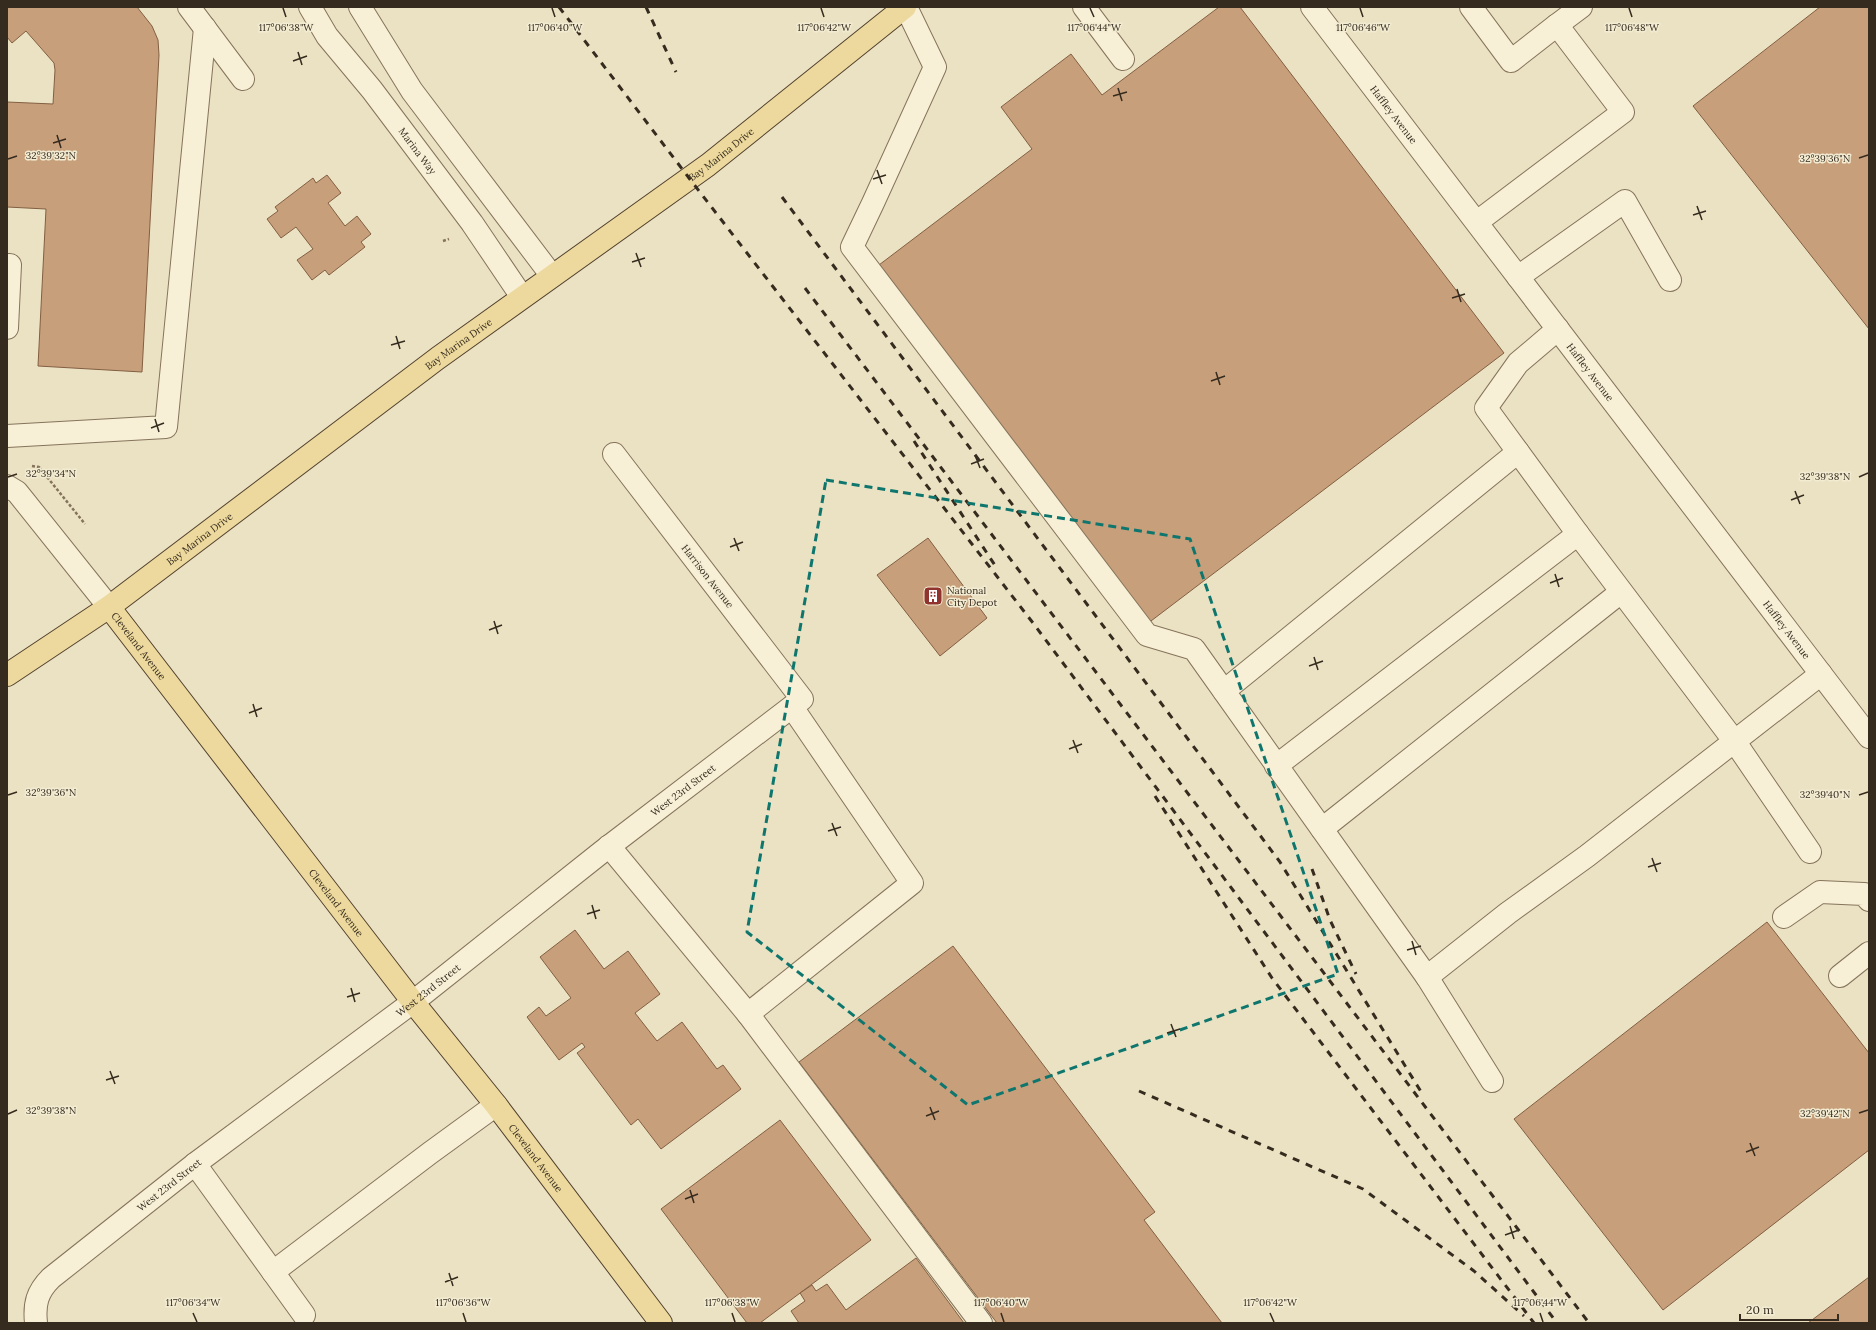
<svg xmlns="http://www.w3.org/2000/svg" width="1876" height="1330" viewBox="0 0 1876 1330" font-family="Lora,serif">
<rect width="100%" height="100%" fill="#ebe2c3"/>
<g fill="#c89f7b" stroke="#825f42">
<polygon points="7,7 137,7 152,26 158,40 159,55 142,372 38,366 46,209 7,207 7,102 53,104 55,70 54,63 26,31 12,43 7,37"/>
<polygon points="1219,7 1240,7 1504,353 1147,624 875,268 1032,149 1001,107 1071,54 1102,95"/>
<polygon points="1820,7 1869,7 1869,329 1693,106"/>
<polygon points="327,175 341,193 328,203 345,226 357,216 371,234 361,242 365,247 329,275 325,270 312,280 297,260 313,249 296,227 281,238 267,219 278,211 275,207 313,178 316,183"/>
<polygon points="928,538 987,618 940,656 877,575"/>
<polygon points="1767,922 1869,1053 1869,1150 1663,1310 1514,1119"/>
<polygon points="575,930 604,969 628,951 660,994 635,1013 657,1041 682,1022 717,1069 723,1065 741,1089 661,1149 638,1119 631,1125 577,1053 585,1047 582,1043 559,1060 527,1017 539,1007 546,1016 571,998 540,957"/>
<polygon points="953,946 1155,1212 1144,1220 1222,1323 997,1323 799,1062"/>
<polygon points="780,1120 871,1240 760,1323 747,1323 661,1209"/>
<polygon points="916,1258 964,1323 799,1323 791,1311 805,1301 800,1293 812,1285 816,1291 827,1284 846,1310"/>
<polygon points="1869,1277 1869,1323 1808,1323"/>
</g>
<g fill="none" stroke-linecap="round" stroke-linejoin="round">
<defs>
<g id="minor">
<polyline points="189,7 243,79"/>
<path id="s1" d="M310 7 327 36 372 90 472 223 522 297"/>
<polyline points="360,7 412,91 552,276"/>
<polyline points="906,7 935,67 873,203 852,247 1147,635 1194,649 1427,977 1492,1081"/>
<polyline points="1084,7 1123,59"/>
<path id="s2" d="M1312 7 1869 737"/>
<polyline points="1471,7 1511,61 1557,25 1623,112 1477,222"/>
<polyline points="1557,25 1581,7"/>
<polyline points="7,265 10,265 7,328"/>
<polyline points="1518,277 1625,201 1670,280"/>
<polyline points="1558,329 1518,363 1486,408 1578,534 1735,742 1810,852"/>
<polyline points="7,436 166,427 205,28"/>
<polyline points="7,486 17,492 109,607"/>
<polyline points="1224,691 1518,452"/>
<polyline points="1276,766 1578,534"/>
<polyline points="1322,829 1621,592"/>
<polyline points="609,846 748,1014 912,883 792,707"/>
<polyline points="1784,917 1820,892 1864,894 1869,900"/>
<polyline points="1840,976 1869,953"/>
<polyline points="1427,977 1508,913 1587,856 1821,674"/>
<polyline points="748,1014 981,1323"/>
<polyline points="195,1164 304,1315"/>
<polyline points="273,1272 430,1153 496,1105"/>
<path id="s3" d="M36 1323C34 1304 37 1292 51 1278L195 1164 413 1002 603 851 802 699 614 454"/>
</g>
<g id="major">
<path id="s4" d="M109 607 413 1002 496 1105 661 1323"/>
<path id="s5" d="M7 675 109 607 438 358 708 165 905 7"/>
</g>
</defs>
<use href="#minor" stroke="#85745b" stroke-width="24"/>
<use href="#major" stroke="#53422f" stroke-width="24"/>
<g stroke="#85745b" stroke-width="2.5" stroke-dasharray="3 2" stroke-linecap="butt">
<polyline points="443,241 449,239"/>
<polyline points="32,466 39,467 85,524"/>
</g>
<use href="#minor" stroke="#f7efd6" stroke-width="22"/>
<use href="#major" stroke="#edd99d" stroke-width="22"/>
<g stroke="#352b1e" stroke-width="3" stroke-dasharray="7 7" stroke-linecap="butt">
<polyline points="559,7 689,178 1033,623 1557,1323"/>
<polyline points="646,7 676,72"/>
<polyline points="782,197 1280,862 1423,1095"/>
<polyline points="805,288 1589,1323"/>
<polyline points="914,441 998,570"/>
<polyline points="1155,796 1272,978 1534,1323"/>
<polyline points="1312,869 1330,920 1356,974"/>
<polyline points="1139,1091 1363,1189 1474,1271 1524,1316"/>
</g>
</g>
<path fill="none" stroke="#0f766e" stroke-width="3" stroke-dasharray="8 5" stroke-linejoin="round" d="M826 480 1190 539 1338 974 968 1105 747 932Z"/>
<path fill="none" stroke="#352b1e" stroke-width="1.5" d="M283 8 286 17M552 8 555 17M821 8 824 17M1090 8 1094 17M1360 8 1363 17M1629 8 1632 17M298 52 302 65M293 61 307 56M1118 88 1122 101M1113 96 1127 92M57 135 61 148M53 143 66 139M1859 158 1868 155M8 159 17 156M877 170 882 184M873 179 886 175M1697 206 1702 220M1693 215 1706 211M636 253 641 267M632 262 645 258M1457 289 1461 302M1452 298 1465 294M396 336 400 349M391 345 405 341M1216 372 1220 385M1211 381 1225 376M155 419 159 432M151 428 164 423M975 455 980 468M971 464 984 459M8 477 17 474M1859 477 1868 473M1795 491 1800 504M1791 500 1804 495M734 538 739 551M730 547 743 542M1555 574 1559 587M1550 583 1563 578M494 621 498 634M489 630 502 625M1314 657 1318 670M1309 666 1323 661M253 704 257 717M249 713 262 708M1073 740 1078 753M1069 749 1082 744M8 795 17 792M1859 795 1868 792M832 823 837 836M828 831 841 827M1652 858 1657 872M1648 867 1661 863M592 905 596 919M587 914 600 910M1412 941 1416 955M1407 950 1421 946M351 988 355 1002M347 997 360 993M1171 1024 1176 1037M1167 1033 1180 1029M110 1071 115 1084M106 1080 119 1076M930 1107 935 1120M1859 1113 1868 1110M8 1114 17 1110M926 1116 939 1111M1750 1143 1755 1156M1746 1152 1759 1147M690 1190 694 1203M685 1199 698 1194M1510 1226 1514 1239M1505 1235 1519 1230M449 1273 453 1286M445 1282 458 1277M193 1313 197 1322M463 1313 466 1322M732 1313 735 1322M1001 1313 1004 1322M1270 1313 1274 1322M1540 1313 1543 1322"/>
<defs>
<symbol id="building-square" viewBox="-11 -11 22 22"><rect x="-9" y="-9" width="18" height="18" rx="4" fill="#90332e" stroke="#f3ecd2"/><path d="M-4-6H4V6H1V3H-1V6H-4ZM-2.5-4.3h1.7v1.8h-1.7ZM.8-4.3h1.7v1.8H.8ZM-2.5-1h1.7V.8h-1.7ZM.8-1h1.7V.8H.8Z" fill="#fff"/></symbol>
</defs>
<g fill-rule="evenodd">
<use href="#building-square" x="922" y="585" width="22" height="22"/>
</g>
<g text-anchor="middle" stroke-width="3" stroke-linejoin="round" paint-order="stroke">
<g font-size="10" fill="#352b1e" stroke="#f3ecd2">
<text dy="4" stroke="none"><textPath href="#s2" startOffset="135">Haffley Avenue</textPath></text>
<text dy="4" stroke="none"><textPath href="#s1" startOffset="180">Marina Way</textPath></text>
<text dy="4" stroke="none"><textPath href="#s5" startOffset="884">Bay Marina Drive</textPath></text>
<text dy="4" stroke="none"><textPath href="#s5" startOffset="560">Bay Marina Drive</textPath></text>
<text dy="4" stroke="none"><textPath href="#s2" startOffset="459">Haffley Avenue</textPath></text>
<text dy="4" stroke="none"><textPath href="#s5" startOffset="236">Bay Marina Drive</textPath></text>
<text transform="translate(708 576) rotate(52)" y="4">Harrison Avenue</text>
<text dy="4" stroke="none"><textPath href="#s2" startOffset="783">Haffley Avenue</textPath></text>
<text dy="4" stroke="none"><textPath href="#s4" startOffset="49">Cleveland Avenue</textPath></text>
<text dy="4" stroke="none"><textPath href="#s3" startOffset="848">West 23rd Street</textPath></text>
<text dy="4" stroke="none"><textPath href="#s4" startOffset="373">Cleveland Avenue</textPath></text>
<text dy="4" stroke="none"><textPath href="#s3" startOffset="524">West 23rd Street</textPath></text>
<text dy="4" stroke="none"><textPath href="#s4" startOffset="697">Cleveland Avenue</textPath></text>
<text dy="4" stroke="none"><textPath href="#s3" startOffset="200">West 23rd Street</textPath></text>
</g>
<g font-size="10" fill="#352b1e" stroke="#f3ecd2" text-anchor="start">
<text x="947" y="594">National<tspan x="947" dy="12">City Depot</tspan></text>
</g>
</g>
<g font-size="10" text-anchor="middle" fill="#352b1e" stroke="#f3ecd2" stroke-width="3" stroke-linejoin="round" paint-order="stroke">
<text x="286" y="31">117°06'38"W</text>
<text x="555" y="31">117°06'40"W</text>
<text x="824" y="31">117°06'42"W</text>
<text x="1094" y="31">117°06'44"W</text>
<text x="1363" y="31">117°06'46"W</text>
<text x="1632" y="31">117°06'48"W</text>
<text x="51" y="159">32°39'32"N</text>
<text x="1825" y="162">32°39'36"N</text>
<text x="51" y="477">32°39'34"N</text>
<text x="1825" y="480">32°39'38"N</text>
<text x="51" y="796">32°39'36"N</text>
<text x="1825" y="798">32°39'40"N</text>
<text x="51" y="1114">32°39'38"N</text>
<text x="1825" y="1117">32°39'42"N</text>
<text x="193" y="1306">117°06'34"W</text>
<text x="463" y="1306">117°06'36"W</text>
<text x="732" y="1306">117°06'38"W</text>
<text x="1001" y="1306">117°06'40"W</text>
<text x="1270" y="1306">117°06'42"W</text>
<text x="1540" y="1306">117°06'44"W</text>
</g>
<rect width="1876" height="1330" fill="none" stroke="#352b1e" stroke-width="16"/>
<path d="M1740 1314v6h98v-6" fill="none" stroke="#352b1e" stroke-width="2"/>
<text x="1746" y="1314" font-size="12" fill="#352b1e" stroke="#f3ecd2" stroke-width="3" paint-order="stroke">20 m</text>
</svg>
